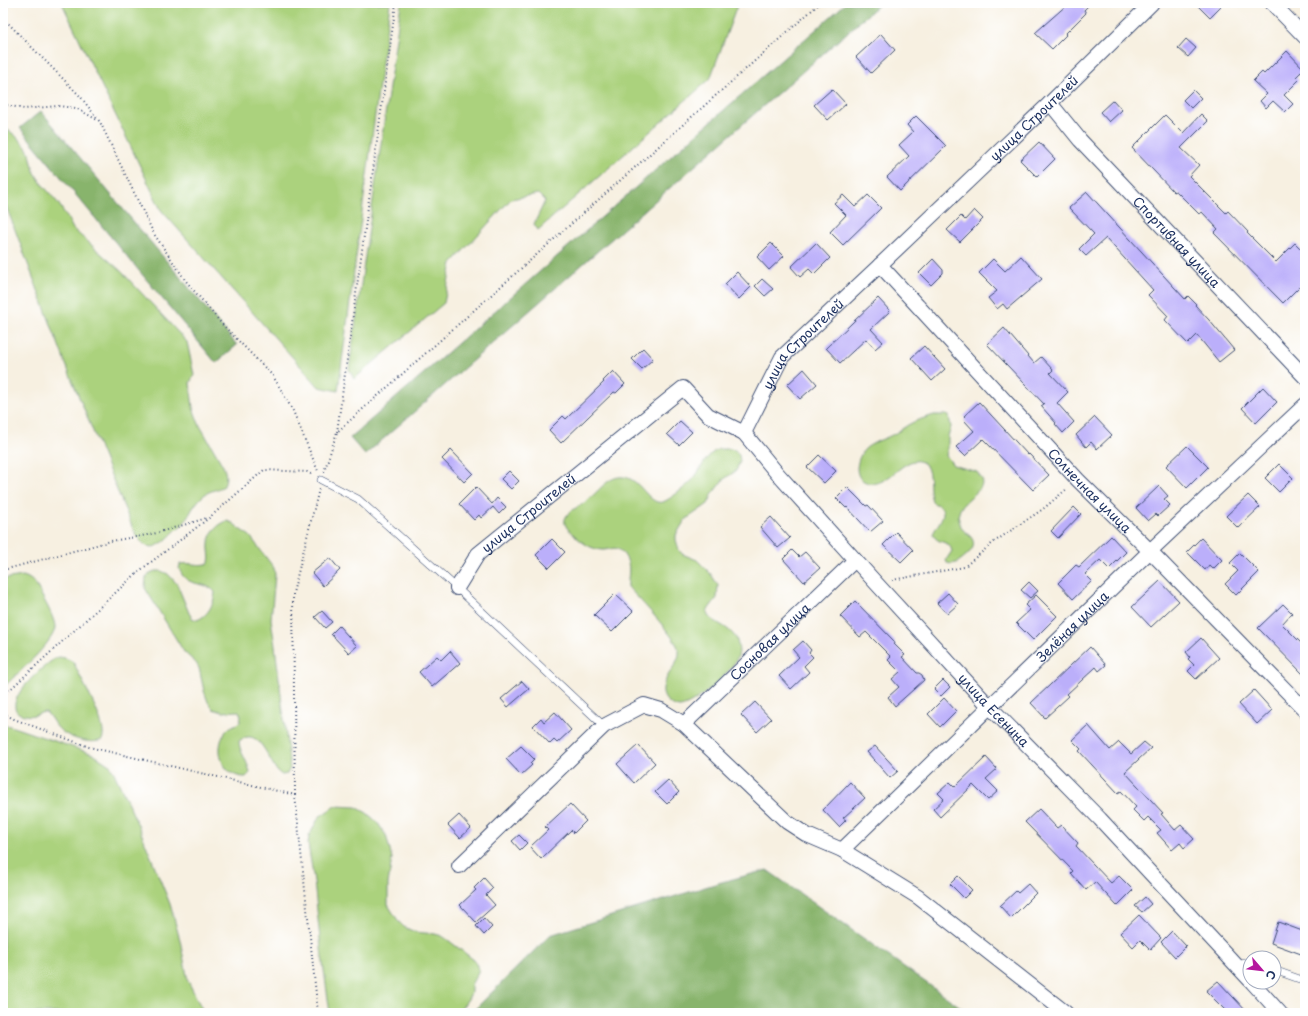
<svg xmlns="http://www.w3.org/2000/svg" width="1308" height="1016" viewBox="0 0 1308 1016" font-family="'Playpen Sans',sans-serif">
<rect width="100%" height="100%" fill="#fff"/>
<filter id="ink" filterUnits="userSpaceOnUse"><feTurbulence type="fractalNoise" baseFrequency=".025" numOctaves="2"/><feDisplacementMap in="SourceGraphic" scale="8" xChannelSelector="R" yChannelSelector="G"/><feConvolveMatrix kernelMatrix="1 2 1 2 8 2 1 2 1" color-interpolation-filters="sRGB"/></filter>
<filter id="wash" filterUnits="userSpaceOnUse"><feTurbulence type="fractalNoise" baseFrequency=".012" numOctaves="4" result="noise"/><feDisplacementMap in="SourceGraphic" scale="16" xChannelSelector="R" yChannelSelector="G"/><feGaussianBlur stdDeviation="0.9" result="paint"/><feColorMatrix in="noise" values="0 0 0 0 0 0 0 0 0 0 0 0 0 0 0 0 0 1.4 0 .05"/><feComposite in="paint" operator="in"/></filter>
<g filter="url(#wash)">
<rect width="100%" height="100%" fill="#f7f0e1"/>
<g fill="#abd27d" stroke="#63806e">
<polygon points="62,3 390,3 338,391 319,387 161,210"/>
<polygon points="401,3 738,3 710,79 538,230 534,224 545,201 538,194 511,199 452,263 444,303 354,379 349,369"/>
<path d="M3 127 15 135 26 147 30 154 34 171 42 184 58 203 67 217 73 229 121 271 187 342 194 375 190 383 193 408 199 424 223 466C226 473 227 478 224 486 217 490 207 491 202 497 194 504 190 514 184 523 182 526 177 528 175 531 158 549 146 556 133 529L70 375 3 198Z"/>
<path d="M934 415H946L949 416 951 427 948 436V448L946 455 953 465 977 472 983 481C980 496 961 498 958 516 959 520 960 525 962 528 964 532 968 534 971 537 978 547 969 553 962 559 957 563 953 565 947 563L946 560 952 551C949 539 937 545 933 534 938 522 953 509 933 503 927 491 933 476 925 464 905 448 886 497 862 480 853 473 858 456 865 449 868 446 874 443 878 441 883 439 888 437 892 435 898 432 903 428 908 425 916 420 925 418 934 415Z"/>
<path d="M719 449H729L735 450 739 455 740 461 736 471 727 477 722 481 713 493 708 504 685 520 676 535V540L679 550 682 554 697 560 710 573 718 585 717 598 707 611 708 616C717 624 729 627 736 638 738 643 740 652 738 656 733 671 696 705 680 707 676 707 672 705 669 703 650 686 681 666 679 651 678 639 638 598 628 587 627 578 631 569 627 560 625 556 622 551 618 549 613 547 608 550 603 550 590 549 583 543 574 535 571 532 568 530 566 526 562 519 568 513 574 509 579 506 585 503 589 499 599 491 609 475 624 477 641 479 649 506 663 502 669 500 690 484 694 478 702 468 706 454 719 449Z"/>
<path d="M227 521 233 523 241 530 250 536 274 568 275 575 271 619 275 646 290 768 287 774 282 775 278 772C268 760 259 725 239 741 239 752 248 761 250 773L246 777C221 778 211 745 229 728 232 726 237 724 240 722L241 716 239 711 223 712 213 709 208 702 204 691 199 668 196 663 184 652 145 588 146 578 150 573 155 571H161L168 574 177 584 189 613 192 618 197 620C208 616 214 604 215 592 207 582 193 586 185 578 182 576 181 572 179 569L180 564C190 562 200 567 209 563 211 556 208 550 209 543 209 533 218 524 227 521Z"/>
<path d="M23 576C35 579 38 589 43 598 47 605 55 620 55 627 55 642 15 675 3 688V579Z"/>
<path d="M59 657C66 658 71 659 75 665 81 681 109 726 102 740 90 745 67 738 58 728 53 723 51 717 46 712 42 712 42 713 38 714 33 717 25 715 20 714 0 702 44 666 54 659Z"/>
<polygon points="3,725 10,726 93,754 111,766 138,825 170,904 180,940 188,981 204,1013 3,1013"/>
<polygon points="335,806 356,807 367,813 377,822 386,835 392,858 388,884 388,905 399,922 404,927 415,932 435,934 442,936 448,940 474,960 479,970 471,985 471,993 468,999 458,1013 330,1013 321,949 314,881 308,844 309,836 319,817"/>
</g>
<g fill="#88b46c" stroke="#527265">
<polygon points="846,3 881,3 365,455 350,438"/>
<polygon points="41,111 237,345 216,363 20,128"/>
<polygon points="767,870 969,1013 471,1013 550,935 718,883"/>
</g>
<g id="blocks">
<g fill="#bbaffa">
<polygon points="1069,3 1091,3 1084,10 1086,13 1065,34 1066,35 1052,49 1035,33"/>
<polygon points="1195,3 1225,3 1210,18"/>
<polygon points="881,34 895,50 871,73 856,57"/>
<polygon points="1186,39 1196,48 1188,57 1178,48"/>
<polygon points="1287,51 1304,69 1296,77 1299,80 1284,95 1293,104 1285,112 1273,101 1266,108 1260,101 1267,94 1253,81 1262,72 1264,74"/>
<polygon points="832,89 846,104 828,120 814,105"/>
<polygon points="1193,90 1201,98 1191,108 1183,100"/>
<polygon points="1113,100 1122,110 1109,122 1100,112"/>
<polygon points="1201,114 1208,121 1181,148 1199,165 1189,176 1226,213 1228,211 1248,232 1247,233 1276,262 1295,243 1305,253 1305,281 1283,303 1214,233 1218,229 1202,212 1199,214 1176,191 1174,192 1132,148 1165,115 1183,133"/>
<polygon points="916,116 946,146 900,191 887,177 909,156 899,145 913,132 907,125"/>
<polygon points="1039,142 1055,159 1037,177 1020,160"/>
<polygon points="1087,192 1185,299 1188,296 1196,304 1195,305 1209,320 1234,350 1219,362 1197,335 1188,344 1165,320 1168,316 1148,295 1153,290 1106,238 1086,256 1079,249 1094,234 1069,208"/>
<polygon points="843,195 855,207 868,195 881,208 843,245 830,232 846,215 834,203"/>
<polygon points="974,210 983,219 960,242 947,230 961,216 965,220"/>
<polygon points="771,243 784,256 769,270 757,257"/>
<polygon points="816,243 830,258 814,274 809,269 800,277 791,267"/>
<polygon points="1021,256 1042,279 1007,309 1003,304 997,309 988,298 997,291 979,273 993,259 1005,271"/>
<polygon points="933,259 943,270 943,273 931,285 919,273"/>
<polygon points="737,272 751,287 739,299 725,284"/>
<polygon points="762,279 773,289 765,296 755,286"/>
<polygon points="878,298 890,311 871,329 883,342 875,349 866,339 840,363 826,348"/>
<polygon points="1004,328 1034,363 1041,357 1053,370 1050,373 1068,392 1057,403 1074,422 1063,433 1055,424 1056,423 1041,406 1044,404 987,344"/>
<polygon points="924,346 945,369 932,381 911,358"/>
<polygon points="643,348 653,359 642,369 632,359"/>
<polygon points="804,369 817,384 800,399 787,385"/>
<polygon points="613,371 625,384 616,393 614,392 561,443 549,430 563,416 566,419 604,382 603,381"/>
<polygon points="1263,387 1277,402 1256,423 1242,408"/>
<polygon points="979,402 1028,455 1029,454 1049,475 1033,490 983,439 965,456 956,447 974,431 964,420 966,418 964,416"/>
<polygon points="1095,417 1112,435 1097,449 1091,442 1086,447 1076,435"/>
<polygon points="680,421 692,432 679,445 667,434"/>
<polygon points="1187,446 1208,467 1187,488 1166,466"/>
<polygon points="451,450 473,473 464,482 442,459"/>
<polygon points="819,455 836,471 824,483 807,467"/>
<polygon points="1279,464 1293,478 1279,492 1265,478"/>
<polygon points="509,471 519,481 511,489 501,479"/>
<polygon points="1159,486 1168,496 1164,499 1170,505 1158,516 1156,514 1148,521 1136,508"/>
<polygon points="476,487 492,504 497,498 506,507 499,514 493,507 481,518 479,515 474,520 459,504"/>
<polygon points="847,487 866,506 868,505 883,521 870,532 847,507 846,508 836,498"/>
<polygon points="1248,495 1260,507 1238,528 1226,516"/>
<polygon points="1074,507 1081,514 1058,538 1051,531"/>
<polygon points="771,517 790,538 778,548 760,527"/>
<polygon points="896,532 913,550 901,562 883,545"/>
<polygon points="1111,536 1126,552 1109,569 1100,560 1085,574 1092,581 1073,599 1058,583 1076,565 1079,567"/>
<polygon points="1201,538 1222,560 1213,569 1209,565 1205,570 1187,552"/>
<polygon points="552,539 565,552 549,568 536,555"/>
<polygon points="792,550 799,557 805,552 820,568 804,582 783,559"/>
<polygon points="1240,553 1259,572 1236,595 1225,584 1238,571 1230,563"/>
<polygon points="330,558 340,570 323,586 312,573"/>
<polygon points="1160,581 1179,601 1151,627 1132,607"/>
<polygon points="1029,582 1038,591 1030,598 1021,590"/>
<polygon points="948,593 958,604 947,614 937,603"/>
<polygon points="615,594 633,611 612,632 594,615"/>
<polygon points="1036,595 1057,616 1033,640 1016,623 1030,610 1025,605"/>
<polygon points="855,601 895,642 894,644 905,655 902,657 917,673 919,673 922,675 924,680 895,706 888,697 899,687 892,679 900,672 888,660 891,657 866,632 860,637 840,616"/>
<polygon points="1283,604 1292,613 1282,624 1305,647 1305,676 1258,628"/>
<polygon points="322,611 332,622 325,628 315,617"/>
<polygon points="339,626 357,646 349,653 331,634"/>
<polygon points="1201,638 1219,658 1196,679 1188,671 1194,665 1188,659 1190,657 1186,652"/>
<polygon points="803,641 811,650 809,653 813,657 804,666 809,672 791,689 779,676 799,657 793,650"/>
<polygon points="1090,647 1106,665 1099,671 1096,667 1067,694 1069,696 1045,718 1031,703"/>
<polygon points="450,651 460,663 432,687 419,672 437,656 441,660"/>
<polygon points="943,680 950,687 941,696 934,689"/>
<polygon points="522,681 529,689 508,707 501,699"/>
<polygon points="1254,690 1272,710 1257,724 1239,704"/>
<polygon points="944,698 956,711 940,727 928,714"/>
<polygon points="755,702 771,719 757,732 741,715"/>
<polygon points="555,712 571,730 557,743 554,740 550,744 533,726 541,718 544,722"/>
<polygon points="1088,725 1110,750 1119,742 1131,754 1144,742 1151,748 1125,772 1163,813 1161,814 1175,830 1181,825 1194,839 1184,848 1180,843 1172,850 1157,833 1161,830 1148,817 1144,821 1133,810 1136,807 1121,791 1118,793 1079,751 1081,749 1072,740"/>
<polygon points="638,745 655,763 634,783 617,764"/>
<polygon points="521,746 534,759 530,763 532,765 521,775 506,759"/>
<polygon points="875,746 898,771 890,778 867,752"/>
<polygon points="986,757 997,769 986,779 998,791 988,800 973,785 940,817 933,809 944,799 938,793 950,782 955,787"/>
<polygon points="668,780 679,792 667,804 655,792"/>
<polygon points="850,782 865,798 843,818 846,820 839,827 823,810"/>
<polygon points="570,804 586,821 574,833 571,830 541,859 530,847 548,830 545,827"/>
<polygon points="1039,809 1057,828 1061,825 1078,843 1076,846 1111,883 1119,876 1133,890 1117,906 1095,882 1086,890 1071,873 1073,871 1025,822"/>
<polygon points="459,815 471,828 460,838 448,825"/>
<polygon points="519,835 527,843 520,850 512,841"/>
<polygon points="958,876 972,890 964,898 950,884"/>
<polygon points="484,878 493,888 486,895 495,905 476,922 460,905 476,890 474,888"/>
<polygon points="1028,884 1036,893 1011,918 1000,906 1016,891 1018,893"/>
<polygon points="1145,897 1151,904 1142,912 1135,906"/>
<polygon points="1139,915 1161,938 1150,950 1140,940 1133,947 1120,933"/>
<polygon points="484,918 492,927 484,935 476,926"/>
<polygon points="1278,922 1305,932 1305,944 1301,954 1271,943"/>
<polygon points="1172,931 1186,946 1175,957 1161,942"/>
<polygon points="1218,981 1248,1013 1228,1013 1206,991"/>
</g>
</g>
</g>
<g filter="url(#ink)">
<use href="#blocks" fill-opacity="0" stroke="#3c4c72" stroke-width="1"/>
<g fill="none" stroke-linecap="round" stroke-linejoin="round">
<defs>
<g id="service">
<polyline points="321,480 358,499 457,588 604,726"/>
<polyline points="1237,965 1250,962"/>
<polyline points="1274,970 1305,981"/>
</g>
<g id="minor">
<polyline points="1272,3 1305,37"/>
<path id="s1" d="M1050 103 1080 140 1305 377"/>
<path id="s2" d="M880 265 1078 480 1150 551 1305 710"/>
<path id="s3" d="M744 433 776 472 876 583 989 706 1100 819 1250 980"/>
<path id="s4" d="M457 588 478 554 683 388 708 415 744 433 782 357 880 265 1050 103 1152 3"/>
<path id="s5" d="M684 724 855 560"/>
<path id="s6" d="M842 850 1150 551 1305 405"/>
<polyline points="459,866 604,726 644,705 661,710 684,724 787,822 807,835 842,850 918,897 1066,1013"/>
<polyline points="1252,982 1280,1013"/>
</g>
</defs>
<use href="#service" stroke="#3c4c72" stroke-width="8"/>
<use href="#minor" stroke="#3c4c72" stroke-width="16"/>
<g stroke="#3c4c72" stroke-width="2" stroke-dasharray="1 3" stroke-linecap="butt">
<polyline points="3,18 80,96 100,122 154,234 186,281 221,323 273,376 293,411 318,471"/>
<polyline points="3,104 24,109 58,106 76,108 99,121"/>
<polyline points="337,432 396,3"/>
<polyline points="324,472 337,432 820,3"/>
<polyline points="3,570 111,541 153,534 207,518"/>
<polyline points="892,580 964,567 994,542 1043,509 1068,488"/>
<polyline points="3,696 138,572 209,518 264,470 307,472 313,475"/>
<polyline points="3,713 14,719 89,747 295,795 318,1013"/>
<polyline points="295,795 293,593 319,489"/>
</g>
<use href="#service" stroke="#fff" stroke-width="7"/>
<use href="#minor" stroke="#fff" stroke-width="14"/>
</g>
</g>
<g text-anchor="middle" stroke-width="3" stroke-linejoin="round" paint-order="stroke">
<g font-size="13" fill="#1b2f5e" stroke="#fff">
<text dy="5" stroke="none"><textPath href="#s4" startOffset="813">улица Строителей</textPath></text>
<text dy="5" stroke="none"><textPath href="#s1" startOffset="188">Спортивная улица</textPath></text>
<text dy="5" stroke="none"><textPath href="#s4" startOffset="489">улица Строителей</textPath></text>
<text dy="5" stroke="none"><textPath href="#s2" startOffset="308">Солнечная улица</textPath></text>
<text dy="5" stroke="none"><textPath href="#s4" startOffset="105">улица Строителей</textPath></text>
<text dy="5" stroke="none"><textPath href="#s6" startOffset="321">Зелёная улица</textPath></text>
<text dy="5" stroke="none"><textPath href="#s5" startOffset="119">Сосновая улица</textPath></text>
<text dy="5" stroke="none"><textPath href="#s3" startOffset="373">улица Есенина</textPath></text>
</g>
</g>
<rect width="1308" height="1016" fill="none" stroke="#fff" stroke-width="16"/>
<g transform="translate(1262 970) rotate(118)"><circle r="19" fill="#ffffff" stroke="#a4acbf"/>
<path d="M0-3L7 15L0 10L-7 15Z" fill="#b5179e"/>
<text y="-6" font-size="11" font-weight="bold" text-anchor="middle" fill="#1b2f5e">С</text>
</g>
</svg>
